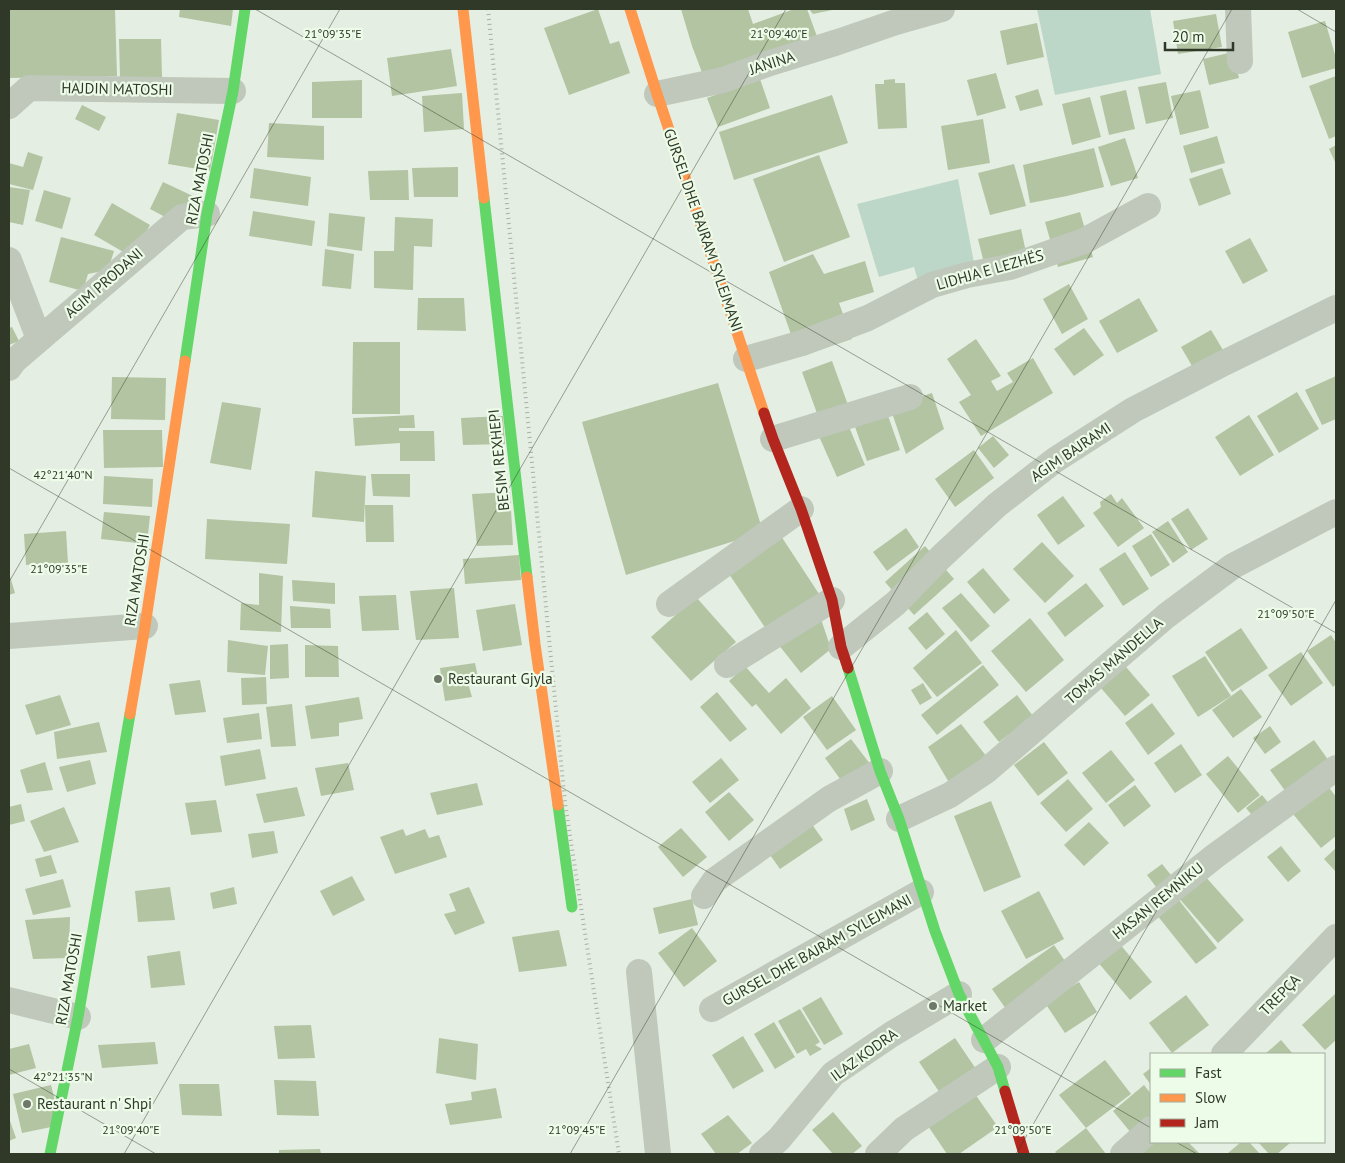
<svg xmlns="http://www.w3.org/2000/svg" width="1345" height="1163" viewBox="0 0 1345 1163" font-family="'PT Sans',sans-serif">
<rect width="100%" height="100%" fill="#e5eee2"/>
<g fill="#bcd7c8">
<polygon points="1037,9 1150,9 1161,74 1055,95"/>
<polygon points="958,179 975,268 919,284 914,267 879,277 857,204"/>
</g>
<g fill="#b2c4a2">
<polygon points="9,9 115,9 117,76 9,78"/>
<polygon points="180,9 233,9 231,26 179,17"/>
<polygon points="598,9 610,44 619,41 630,73 569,95 544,28"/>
<polygon points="681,9 748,9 753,24 794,9 807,9 819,42 706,83 692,46"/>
<polygon points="809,9 832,9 832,10 813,14"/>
<polygon points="1216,14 1222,47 1178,54 1173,21"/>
<polygon points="1325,21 1336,58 1336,68 1302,78 1288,32"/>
<polygon points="1037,23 1044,57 1007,65 1000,31"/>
<polygon points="119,39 161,39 162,77 120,78"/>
<polygon points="451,49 457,86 392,96 387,58"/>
<polygon points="1233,52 1239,78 1209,85 1203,59"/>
<polygon points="996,73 1006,108 977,116 967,80"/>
<polygon points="1336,76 1336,136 1329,139 1309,86"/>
<polygon points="760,79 770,108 718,127 707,98"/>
<polygon points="895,79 895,83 905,83 907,128 878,129 875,84 884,84 884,80"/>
<polygon points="362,80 362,118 312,118 312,82"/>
<polygon points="1166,82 1173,118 1146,124 1138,87"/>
<polygon points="1038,89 1043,105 1020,111 1015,96"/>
<polygon points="1126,90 1135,129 1109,135 1100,96"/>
<polygon points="1200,90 1209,128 1180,135 1171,96"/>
<polygon points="462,93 464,129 424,132 422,96"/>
<polygon points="832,95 848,143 734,180 719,132"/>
<polygon points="1090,97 1101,137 1072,145 1062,104"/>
<polygon points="82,105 106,117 99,131 75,119"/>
<polygon points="177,113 219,120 210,171 168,164"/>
<polygon points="983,119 990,163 948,170 941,126"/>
<polygon points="269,123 324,126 324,160 267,157"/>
<polygon points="1217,136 1225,163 1191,173 1183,146"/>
<polygon points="1125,138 1138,178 1111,186 1098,147"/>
<polygon points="1336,145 1336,164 1329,149"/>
<polygon points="1094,148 1104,187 1067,196 1030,203 1023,165"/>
<polygon points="28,152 43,157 33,190 9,184 9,163 23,167"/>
<polygon points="819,155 850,237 784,262 753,179"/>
<polygon points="1014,164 1026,206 990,215 978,173"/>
<polygon points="458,167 458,197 414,197 412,168"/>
<polygon points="254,168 311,177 308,206 250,198"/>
<polygon points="1222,168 1231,194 1199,206 1189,179"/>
<polygon points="408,170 409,200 370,200 368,171"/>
<polygon points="163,182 195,197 171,220 150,209"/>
<polygon points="9,187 30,190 23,225 9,222"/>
<polygon points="44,190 71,198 62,229 35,221"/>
<polygon points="112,203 150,225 132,257 94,235"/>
<polygon points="253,211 315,221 312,246 249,236"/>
<polygon points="1080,212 1093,257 1058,267 1045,222"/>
<polygon points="329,213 365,217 362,251 327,246"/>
<polygon points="395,217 433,219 432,247 414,246 413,290 374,288 374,251 394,251"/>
<polygon points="1021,229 1027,257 985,267 978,239"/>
<polygon points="61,237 114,251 108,270 88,274 83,291 49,282"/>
<polygon points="1250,238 1268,271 1243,284 1225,251"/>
<polygon points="325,249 354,254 351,289 322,286"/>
<polygon points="813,254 824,274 865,261 874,292 839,303 852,339 799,357 769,272"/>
<polygon points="1069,284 1088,319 1062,334 1043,299"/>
<polygon points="418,298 464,298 466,331 417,330"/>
<polygon points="1139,298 1158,331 1117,353 1099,321"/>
<polygon points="12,327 19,341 9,345 9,328"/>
<polygon points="1084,328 1104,355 1074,376 1054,349"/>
<polygon points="1211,330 1232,365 1202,383 1181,347"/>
<polygon points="976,339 1001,376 991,381 997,391 1013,382 1007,373 1033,358 1053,393 981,436 959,402 971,395 947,359"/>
<polygon points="353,342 400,342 400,414 352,414"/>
<polygon points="832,361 848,405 818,416 802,372"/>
<polygon points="1336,376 1336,419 1322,425 1305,390"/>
<polygon points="112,377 166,378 165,420 111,419"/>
<polygon points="718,383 763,532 626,575 582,422"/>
<polygon points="1297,392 1319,429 1279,453 1257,416"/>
<polygon points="932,393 944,429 906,454 890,407"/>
<polygon points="222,402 261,408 251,470 210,463"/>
<polygon points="886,410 900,450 867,461 853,421"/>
<polygon points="414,415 415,428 399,428 399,431 434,431 435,461 400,461 400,443 355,446 353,418"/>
<polygon points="1249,415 1274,455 1240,476 1215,437"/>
<polygon points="503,416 505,444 463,445 461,418"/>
<polygon points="847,422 865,465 837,477 818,434"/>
<polygon points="103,430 162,430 163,467 104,468"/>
<polygon points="993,436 1009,455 994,468 978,448"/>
<polygon points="974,450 994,478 955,507 935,479"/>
<polygon points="315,471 366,476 364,522 312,517"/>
<polygon points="371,474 410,474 410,497 373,496"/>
<polygon points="104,476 153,479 152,507 103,504"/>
<polygon points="510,492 513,545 477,546 472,494"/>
<polygon points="1111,494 1117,503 1122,498 1144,528 1118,547 1093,513 1101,507 1100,502"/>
<polygon points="1063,496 1085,526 1058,545 1037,515"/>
<polygon points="365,505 393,505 394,542 366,542"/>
<polygon points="1188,508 1208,539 1191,550 1171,519"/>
<polygon points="104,512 150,516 147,544 101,539"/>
<polygon points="207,519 290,524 287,564 205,559"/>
<polygon points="1168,521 1188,552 1173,563 1152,532"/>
<polygon points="906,528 919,547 887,571 873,552"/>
<polygon points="66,531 68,563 26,565 24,534"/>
<polygon points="779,533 823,600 770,635 725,568"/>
<polygon points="1151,534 1170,565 1151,577 1132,546"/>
<polygon points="1042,542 1074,576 1045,603 1013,569"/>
<polygon points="925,546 954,579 914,615 885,582"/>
<polygon points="1125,552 1149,589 1123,606 1099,569"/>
<polygon points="519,555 521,580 465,584 463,559"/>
<polygon points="983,568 1010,600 994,614 967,582"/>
<polygon points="9,573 15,593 9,595"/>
<polygon points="259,573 283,576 281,632 240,630 241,603 259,605"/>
<polygon points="292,580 335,583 335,604 293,601"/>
<polygon points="1086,583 1104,606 1065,637 1047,613"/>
<polygon points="454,588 459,638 416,640 410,591"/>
<polygon points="961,593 990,626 971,642 942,608"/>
<polygon points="396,595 399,630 362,631 359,596"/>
<polygon points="696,597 736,642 691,681 651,637"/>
<polygon points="515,604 522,645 483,651 476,610"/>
<polygon points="290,606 330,609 331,628 291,628"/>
<polygon points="927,612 945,634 926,650 908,628"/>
<polygon points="819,613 831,649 801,673 778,644"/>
<polygon points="1030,618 1064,660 1026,692 991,651"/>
<polygon points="1241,628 1268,668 1232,692 1205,652"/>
<polygon points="956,630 982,663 937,697 913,668"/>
<polygon points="1331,635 1336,643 1336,684 1333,687 1307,651"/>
<polygon points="228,640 268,646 265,675 227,672"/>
<polygon points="288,644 289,678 270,679 270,645"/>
<polygon points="305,645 338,646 339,677 305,677"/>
<polygon points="1301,652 1323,683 1291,706 1268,675"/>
<polygon points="1205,656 1231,696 1198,717 1172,676"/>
<polygon points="475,663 479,682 468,683 472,697 445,701 440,668"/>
<polygon points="983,665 999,685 937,735 921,715"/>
<polygon points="745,666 769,693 786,678 811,708 781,734 756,704 752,707 729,681"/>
<polygon points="1126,667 1150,695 1125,716 1101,688"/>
<polygon points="266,677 267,704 242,705 241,678"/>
<polygon points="200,680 206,712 175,715 169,684"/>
<polygon points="923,683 932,698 920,705 911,690"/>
<polygon points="1241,689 1262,717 1233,738 1212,710"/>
<polygon points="717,692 747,729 730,742 700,707"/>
<polygon points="60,695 71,725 36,735 25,705"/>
<polygon points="1017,695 1033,716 999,742 983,722"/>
<polygon points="832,696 856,730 827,750 803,717"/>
<polygon points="359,697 363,719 339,723 339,736 311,739 305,706"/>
<polygon points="1152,703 1175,734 1148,755 1125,723"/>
<polygon points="292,704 296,746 271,747 266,707"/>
<polygon points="259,713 262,739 227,743 223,718"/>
<polygon points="99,722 107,752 57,759 54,732"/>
<polygon points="961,724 987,757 950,784 928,747"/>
<polygon points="1270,726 1281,742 1265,754 1253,738"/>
<polygon points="851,739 870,764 843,783 825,758"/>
<polygon points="1314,740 1329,761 1286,792 1270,770"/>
<polygon points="1044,742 1068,773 1038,796 1014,765"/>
<polygon points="1181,744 1202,775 1175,793 1154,763"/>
<polygon points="260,749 266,779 225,786 220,756"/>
<polygon points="1111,750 1135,780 1106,803 1082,773"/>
<polygon points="1228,756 1260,795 1238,813 1206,774"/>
<polygon points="721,758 739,780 710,803 692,782"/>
<polygon points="90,760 96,784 67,792 59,767"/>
<polygon points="45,762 53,790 27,793 20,770"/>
<polygon points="348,763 354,790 321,796 315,768"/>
<polygon points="1068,779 1093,809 1066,832 1040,803"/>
<polygon points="477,783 483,805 437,815 430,793"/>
<polygon points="1135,785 1151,806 1124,827 1108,805"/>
<polygon points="1328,786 1336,797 1336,836 1321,848 1293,814"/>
<polygon points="297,787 305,816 264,823 256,794"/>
<polygon points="729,792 754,820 729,841 705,812"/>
<polygon points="1262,795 1271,806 1255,819 1246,808"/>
<polygon points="867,799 875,820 851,831 844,809"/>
<polygon points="216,800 222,832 191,835 185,803"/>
<polygon points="991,801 1021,877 984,892 954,816"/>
<polygon points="21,804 25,821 9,825 9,807"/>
<polygon points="64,807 79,842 44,852 30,821"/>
<polygon points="1089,822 1109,843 1084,866 1064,845"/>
<polygon points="811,823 823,840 780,869 768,852"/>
<polygon points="681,828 707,857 683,877 658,847"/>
<polygon points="403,829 406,836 425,829 429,838 439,835 447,857 395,874 380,837"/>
<polygon points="274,831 278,853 252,858 248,834"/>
<polygon points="1281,846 1301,871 1288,882 1267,857"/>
<polygon points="1336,848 1336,872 1324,859"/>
<polygon points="51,855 57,873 40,877 35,859"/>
<polygon points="1162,864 1175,880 1160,892 1147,875"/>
<polygon points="1204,875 1244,920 1218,943 1178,897"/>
<polygon points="352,876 365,900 333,916 320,891"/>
<polygon points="63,879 71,907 33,915 25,889"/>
<polygon points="170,887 175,920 138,922 135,891"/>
<polygon points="234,887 237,904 213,909 210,893"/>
<polygon points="469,887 485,923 455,935 444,914 456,911 449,894"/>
<polygon points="1039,891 1064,939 1026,959 1001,911"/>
<polygon points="692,899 698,925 659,934 653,908"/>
<polygon points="1178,899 1217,948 1196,964 1157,915"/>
<polygon points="70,917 69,958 33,959 25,920"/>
<polygon points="692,928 717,961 684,987 658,953"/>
<polygon points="559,930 567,966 519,972 512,937"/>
<polygon points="1118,942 1152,982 1130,1000 1096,960"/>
<polygon points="1054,945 1067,964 1006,1009 992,989"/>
<polygon points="180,951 185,985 151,988 147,956"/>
<polygon points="1079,982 1097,1012 1065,1033 1045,1003"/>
<polygon points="1335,994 1336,1040 1325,1050 1302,1025"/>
<polygon points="1186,995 1209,1025 1172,1053 1149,1023"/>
<polygon points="821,997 843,1034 824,1045 802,1008"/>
<polygon points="800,1009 820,1042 815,1045 822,1049 810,1056 806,1049 797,1054 778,1021"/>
<polygon points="774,1022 795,1057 775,1069 754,1034"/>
<polygon points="311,1025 315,1058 278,1059 274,1026"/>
<polygon points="743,1036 764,1071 733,1089 712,1055"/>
<polygon points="439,1038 478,1044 476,1080 436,1073"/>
<polygon points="955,1038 978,1072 942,1096 919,1062"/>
<polygon points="1281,1040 1293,1054 1265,1054"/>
<polygon points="155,1042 158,1064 102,1068 98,1045"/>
<polygon points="29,1044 36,1068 9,1075 9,1049"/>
<polygon points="1105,1060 1131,1094 1086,1128 1059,1095"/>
<polygon points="1151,1068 1151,1085 1143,1074"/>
<polygon points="274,1080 316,1081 319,1116 277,1115"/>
<polygon points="179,1084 219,1084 222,1116 182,1115"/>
<polygon points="51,1085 61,1125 22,1133 13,1094"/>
<polygon points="1144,1085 1151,1094 1151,1118 1132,1134 1113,1111"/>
<polygon points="496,1088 502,1118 450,1125 445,1104 472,1100 471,1092"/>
<polygon points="975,1094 998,1127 959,1154 947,1154 928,1126"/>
<polygon points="833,1112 862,1146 852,1154 833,1154 812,1130"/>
<polygon points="728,1115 752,1143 737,1154 716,1154 701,1134"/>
<polygon points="9,1118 16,1138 9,1141"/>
<polygon points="1086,1128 1106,1154 1057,1154 1055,1152"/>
<polygon points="1151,1142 1188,1142 1200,1154 1138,1154"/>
<polygon points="1241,1142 1249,1142 1260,1154 1227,1154"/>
<polygon points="1258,1142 1289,1142 1290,1143 1277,1154 1269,1154"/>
<polygon points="320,1149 321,1154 279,1154 279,1150"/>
</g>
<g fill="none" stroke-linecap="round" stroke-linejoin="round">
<g stroke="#bfc8bb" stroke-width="26">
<polyline points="1238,9 1240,61"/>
<polyline points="657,94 723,80 770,63 838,42 896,22 942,9"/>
<polyline points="9,106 29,88 233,91"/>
<polyline points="9,260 39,339"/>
<polyline points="746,359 802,343 868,318 932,285 967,275 1010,267 1084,241 1148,206"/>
<polyline points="9,368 14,361 182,217 207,214"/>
<polyline points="773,439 910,397"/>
<polyline points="669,604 801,509"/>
<polyline points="9,636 145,626"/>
<polyline points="841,647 896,603 941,557 997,505 1055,460 1133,410 1222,364 1336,308"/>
<polyline points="727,665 832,600"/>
<polyline points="899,819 950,795 986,771 1166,616 1233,566 1336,512"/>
<polyline points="704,896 715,880 829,799 880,771"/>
<polyline points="639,972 658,1154"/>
<polyline points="9,1000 78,1017"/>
<polyline points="712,1009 921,892"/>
<polyline points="984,1040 1215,856 1336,768"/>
<polyline points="1224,1054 1336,937"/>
<polyline points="762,1154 779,1139 833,1074 892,1034 959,994"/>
<polyline points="878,1154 904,1129 998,1067"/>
<polyline points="1123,1154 1151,1129"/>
</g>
<g stroke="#63d668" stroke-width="11">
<polyline points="484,198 527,577"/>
<polyline points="185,361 207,214 233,91 245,9"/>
<polyline points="848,668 880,771 899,819 935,931 959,994 998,1067 1005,1091"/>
<polyline points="558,805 572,907"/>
<polyline points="50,1154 78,1017 130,714"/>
</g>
<g stroke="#ff974d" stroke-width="11">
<polyline points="463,9 484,198"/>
<polyline points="630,9 657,94 764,413"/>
<polyline points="527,577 535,644 558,805"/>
<polyline points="130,714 145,626 185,361"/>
</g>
<g stroke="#b3261e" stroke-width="11">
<polyline points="764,413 773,439 801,509 832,600 841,647 848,668"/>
<polyline points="1005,1091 1024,1154"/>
</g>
<polyline stroke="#a9afa5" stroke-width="4" stroke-dasharray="1 4" stroke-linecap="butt" points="488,9 565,803 619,1154"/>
</g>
<path fill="none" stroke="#303928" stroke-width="1" stroke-opacity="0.45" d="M255 9 1336 633M1297 9 1336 32M9 468 1151 1128M9 582 340 9M9 1069 156 1154M1176 1142 1197 1154M124 1154 786 9M570 1154 1232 9M1016 1154 1336 600"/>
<g fill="#6f7869" stroke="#edfbe9" stroke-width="2">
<circle cx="438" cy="679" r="5"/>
<circle cx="933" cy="1006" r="5"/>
<circle cx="27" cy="1104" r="5"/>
</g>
<g text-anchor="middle" stroke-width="4.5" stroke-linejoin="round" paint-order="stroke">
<g font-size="15" fill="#303928" stroke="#edfbe9">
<text transform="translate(772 63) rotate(-18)" y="5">JANINA</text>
<text transform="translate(117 89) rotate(1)" y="5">HAJDIN MATOSHI</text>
<text transform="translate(200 179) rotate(-79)" y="5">RIZA MATOSHI</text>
<text transform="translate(703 230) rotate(71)" y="5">GURSEL DHE BAJRAM SYLEJMANI</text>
<text transform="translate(990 270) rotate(-16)" y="5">LIDHJA E LEZHËS</text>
<text transform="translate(104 283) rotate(-41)" y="5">AGIM PRODANI</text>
<text transform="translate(1071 452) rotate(-34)" y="5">AGIM BAJRAMI</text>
<text transform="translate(499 460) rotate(-96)" y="5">BESIM REXHEPI</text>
<text transform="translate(137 580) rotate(-81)" y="5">RIZA MATOSHI</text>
<text transform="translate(1114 661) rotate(-41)" y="5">TOMAS MANDELLA</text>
<text transform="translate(1158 901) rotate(-39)" y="5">HASAN REMNIKU</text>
<text transform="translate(817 950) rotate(-29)" y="5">GURSEL DHE BAJRAM SYLEJMANI</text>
<text transform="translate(69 979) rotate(-80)" y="5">RIZA MATOSHI</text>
<text transform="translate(1280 995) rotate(-46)" y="5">TREPÇA</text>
<text transform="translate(864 1055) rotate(-36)" y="5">ILAZ KODRA</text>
</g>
<g font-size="15" fill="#303928" stroke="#edfbe9" text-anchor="start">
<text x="448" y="684">Restaurant Gjyla</text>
<text x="943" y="1011">Market</text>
<text x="37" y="1109">Restaurant n' Shpi</text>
</g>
</g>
<g font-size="12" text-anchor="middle" fill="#303928" stroke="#edfbe9" stroke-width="4.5" stroke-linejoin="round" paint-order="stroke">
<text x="333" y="38">21°09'35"E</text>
<text x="779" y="38">21°09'40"E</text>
<text x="63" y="479">42°21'40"N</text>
<text x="59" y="573">21°09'35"E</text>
<text x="1286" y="618">21°09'50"E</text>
<text x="63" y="1081">42°21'35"N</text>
<text x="131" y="1134">21°09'40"E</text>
<text x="577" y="1134">21°09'45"E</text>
<text x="1023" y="1134">21°09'50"E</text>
</g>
<rect width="1345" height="1163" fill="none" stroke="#303928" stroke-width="20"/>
<rect x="1150" y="1053" width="175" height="90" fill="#edfbe9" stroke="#a1ad9c"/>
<rect x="1160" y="1069" width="25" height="8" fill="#63d668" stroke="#a1ad9c"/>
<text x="1195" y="1078" font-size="15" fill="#303928">Fast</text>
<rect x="1160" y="1094" width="25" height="8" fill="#ff974d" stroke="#a1ad9c"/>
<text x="1195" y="1103" font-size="15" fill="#303928">Slow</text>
<rect x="1160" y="1119" width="25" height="8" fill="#b3261e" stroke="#a1ad9c"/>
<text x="1195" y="1128" font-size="15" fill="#303928">Jam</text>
<path d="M1165 42v8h68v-8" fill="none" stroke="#303928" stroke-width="2.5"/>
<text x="1172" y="42" font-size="15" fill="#303928" stroke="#edfbe9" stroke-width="4" paint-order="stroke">20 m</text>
</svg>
